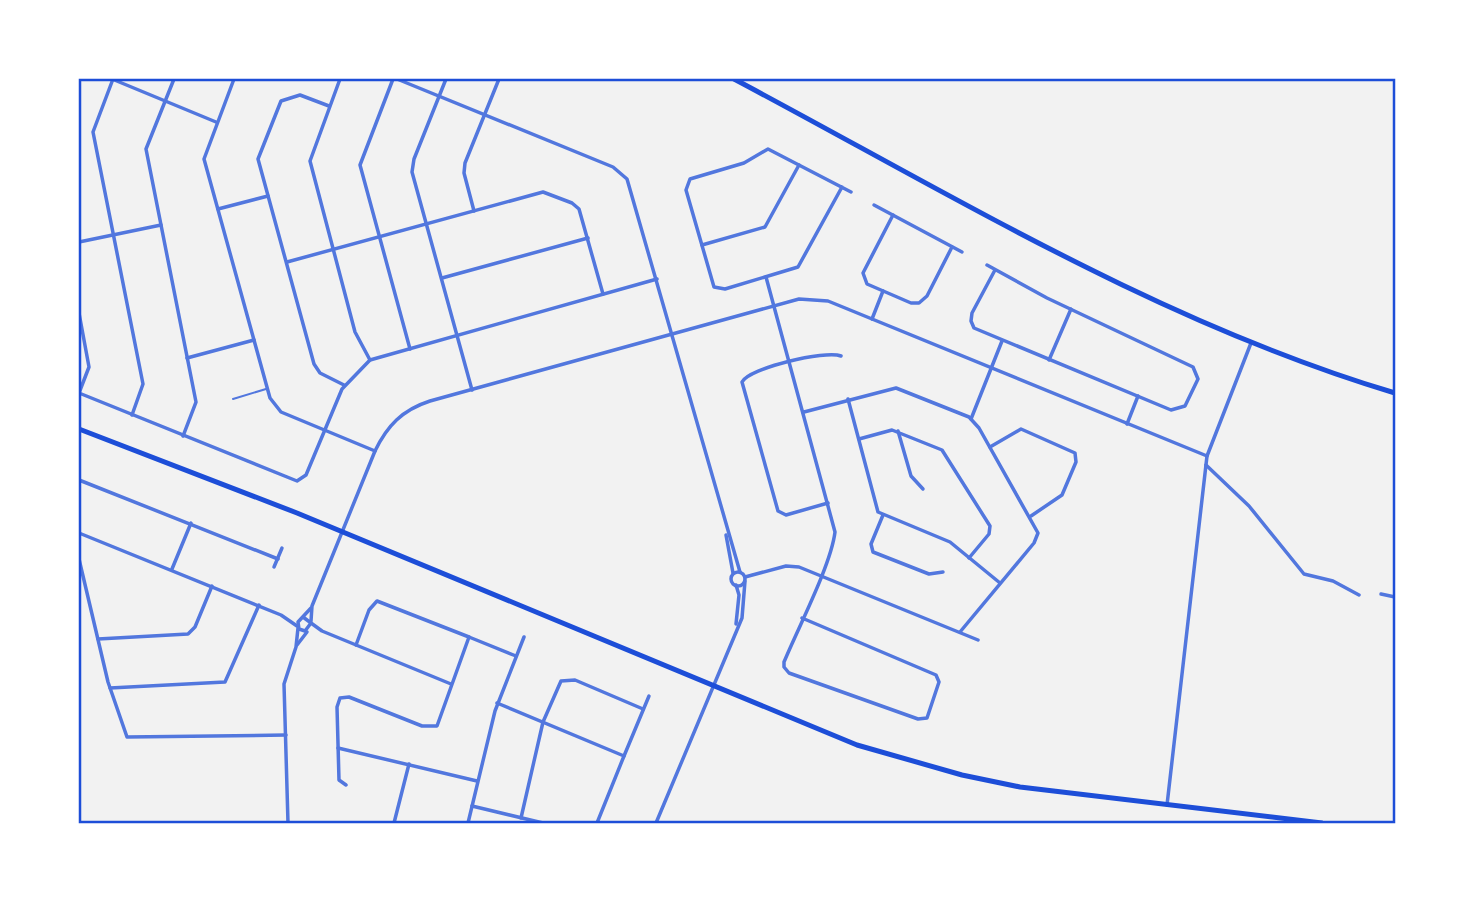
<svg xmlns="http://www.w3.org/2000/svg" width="1474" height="902" viewBox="0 0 1474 902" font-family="Rubik,sans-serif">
<rect width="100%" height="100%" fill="#f2f2f2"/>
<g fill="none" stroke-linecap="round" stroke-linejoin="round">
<polyline stroke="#5277de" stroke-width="2" points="233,399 266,389"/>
<g stroke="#5277de" stroke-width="3.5">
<polyline points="112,79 216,122"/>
<polyline points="113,79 93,132 143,384 132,415"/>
<polyline points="174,79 146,149 196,402 183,436"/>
<polyline points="234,79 204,159 270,398 281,412 375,451"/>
<polyline points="340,79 310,161 355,332 370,360"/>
<polyline points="393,79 360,165 410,349"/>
<polyline points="397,79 613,167 627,179 740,572"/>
<polyline points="446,79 414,159 412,172 472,390"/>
<polyline points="329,106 300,95 281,101 258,159 314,364 320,373 344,385"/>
<polyline points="842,187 798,267 725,289 714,287 686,190 690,179 744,163 768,149 851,192"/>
<polyline points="874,205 962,252"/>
<polyline points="218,209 268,196"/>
<polyline points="474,211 464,173 465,163 499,79"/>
<polyline points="893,215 863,273 867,284 911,303 919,303 927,296 952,247"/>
<polyline points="79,242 161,225"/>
<polyline points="702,245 765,227 799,165"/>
<polyline points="287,262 543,192 572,203 579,209 603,294"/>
<polyline points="987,265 1047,298 1193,367 1198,379 1185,406 1171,410 974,328 971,321 972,313 995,270"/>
<path d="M766 277 835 532C831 565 798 628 784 662V667L789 673 918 719 927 718 939 682 936 675 802 618"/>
<polyline points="442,278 588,238"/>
<polyline points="79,313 89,367 79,393"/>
<polyline points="872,319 883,291"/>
<polyline points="187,358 254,340"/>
<polyline points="1049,360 1071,309"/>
<polyline points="79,393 297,481 306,475 342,389 370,360 657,279"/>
<polyline points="848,399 878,512 950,542 1000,583"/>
<polyline points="804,412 896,388 969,417 979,428 1038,533 1034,543 960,632"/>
<polyline points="971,419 1002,341"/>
<polyline points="1127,424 1138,396"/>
<polyline points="898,431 911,476 923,489"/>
<polyline points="859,439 892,430 942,450 990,526 989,534 969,558"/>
<polyline points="990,447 1021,429 1075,453 1076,462 1062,495 1031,516"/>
<polyline points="1206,465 1249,506 1304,574 1333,581 1359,595"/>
<polyline points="79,480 278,559"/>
<path d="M828 503 786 515 778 511 742 382C749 368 825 350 841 356"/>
<polyline points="883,515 871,544 873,552 929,574 943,572"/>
<polyline points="79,533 281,615 297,626"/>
<polyline points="726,535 733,573"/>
<polyline points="79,559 108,682 127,737 286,735"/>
<polyline points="274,567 282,548"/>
<polyline points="172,569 191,523"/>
<circle cx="738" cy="579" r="7"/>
<polyline points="745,577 786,566 799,567 978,640"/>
<polyline points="736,585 739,595 736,624"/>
<polyline points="1381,594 1395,597"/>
<polyline points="303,617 311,623 305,631 299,629 298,622 311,608"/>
<path d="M311 621 312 606 375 451C387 426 402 410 430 401L799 299 828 301 1207 456"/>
<polyline points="311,623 322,631 451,684"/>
<polyline points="469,637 516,656"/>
<polyline points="98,639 188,634 195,627 212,586"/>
<polyline points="297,645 307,632"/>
<polyline points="110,688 225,682 259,605"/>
<polyline points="497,703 624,756 597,823"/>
<polyline points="338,748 477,781"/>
<polyline points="624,756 649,696"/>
<polyline points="346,785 339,780 337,707 340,698 349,697 422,726 437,726 469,637 377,601 369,610 356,645"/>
<polyline points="1167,805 1207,456 1251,343"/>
<polyline points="472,806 543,823"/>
<polyline points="521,818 543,722 561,681 575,680 643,709"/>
<polyline points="288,823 284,684 296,647 298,628"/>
<polyline points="394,823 409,764"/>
<polyline points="468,823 495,711 524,637"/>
<polyline points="656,823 742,618 745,581"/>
</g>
<polyline stroke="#1d4ed8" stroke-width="5" points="79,429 297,513 857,745 962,775 1020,787 1322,823"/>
<path stroke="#1d4ed8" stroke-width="5" d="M734 79C949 193 1160 323 1395 393"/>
</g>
<rect width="1474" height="902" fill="none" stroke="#ffffff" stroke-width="161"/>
<rect x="80" y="80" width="1314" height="742" fill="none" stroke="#1d4ed8" stroke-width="2.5"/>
</svg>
